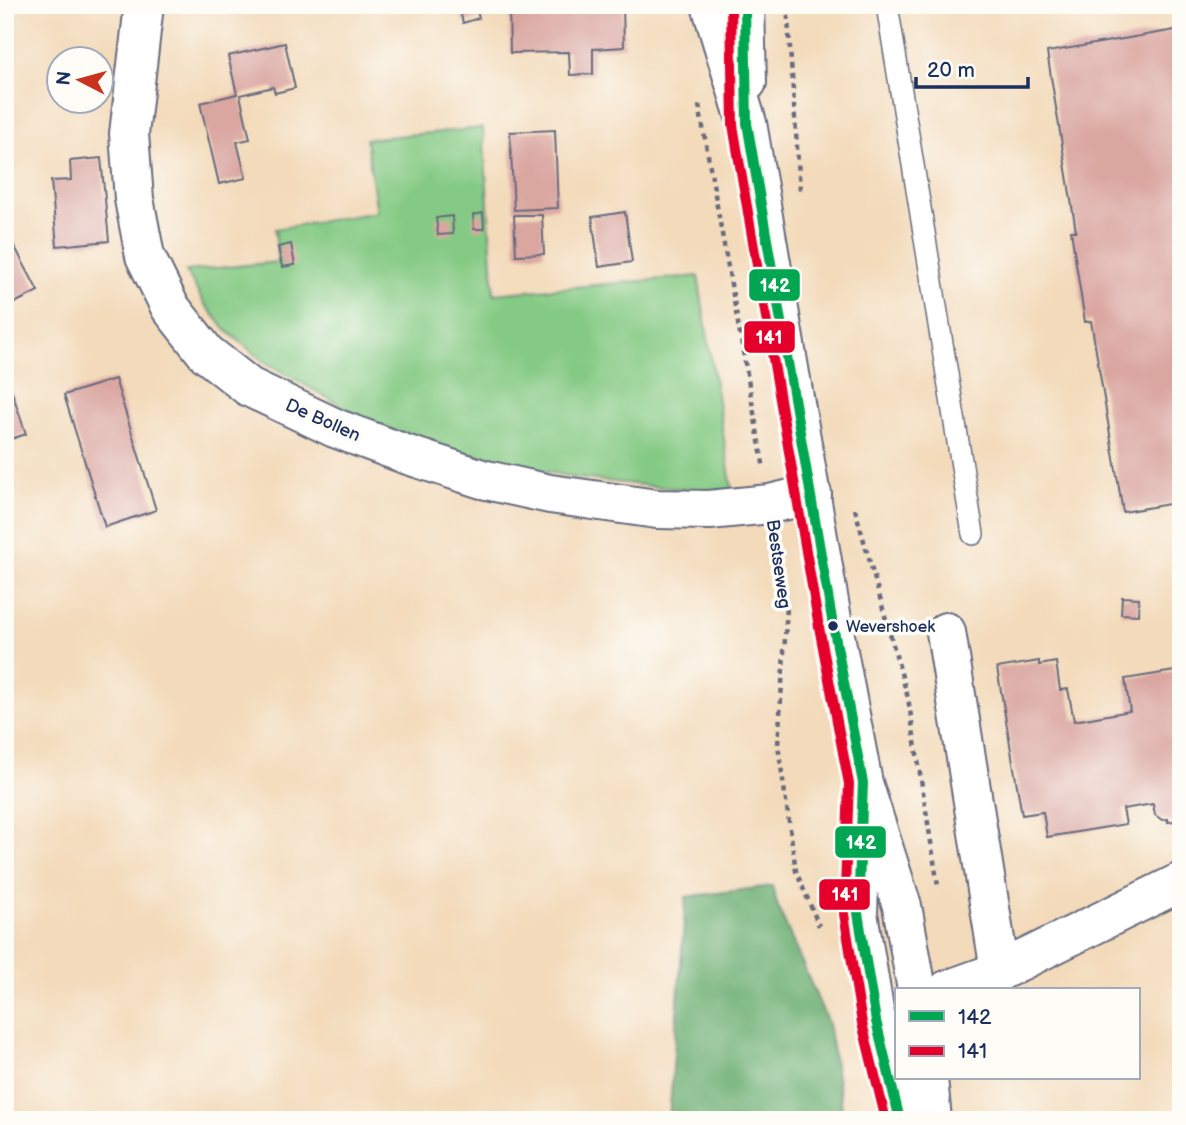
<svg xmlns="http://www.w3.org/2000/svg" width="1186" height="1125" viewBox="0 0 1186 1125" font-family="'Balsamiq Sans',sans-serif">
<rect width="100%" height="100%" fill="#fdfcf7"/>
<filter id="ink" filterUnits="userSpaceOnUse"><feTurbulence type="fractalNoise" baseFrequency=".0143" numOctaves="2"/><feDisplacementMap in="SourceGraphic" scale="14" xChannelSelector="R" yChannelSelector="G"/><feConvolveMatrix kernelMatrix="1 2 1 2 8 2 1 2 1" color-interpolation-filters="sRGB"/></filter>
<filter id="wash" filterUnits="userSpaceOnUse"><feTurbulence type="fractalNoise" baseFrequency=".00686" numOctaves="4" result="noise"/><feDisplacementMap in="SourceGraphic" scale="28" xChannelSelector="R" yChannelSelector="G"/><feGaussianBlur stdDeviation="1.57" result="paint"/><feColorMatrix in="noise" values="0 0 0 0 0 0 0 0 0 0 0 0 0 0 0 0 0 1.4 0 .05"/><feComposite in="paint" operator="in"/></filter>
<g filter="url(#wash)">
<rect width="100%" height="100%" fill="#f3daba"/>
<polygon fill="#85ca84" stroke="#507c71" stroke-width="2" points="483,128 494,294 698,276 732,490 690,490 576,478 423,444 361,417 262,360 226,330 204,303 186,271 278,262 275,229 377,212 366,139"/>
<polygon fill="#6cae72" stroke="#446e68" stroke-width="2" points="772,886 778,907 828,1023 842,1107 827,1120 669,1120 686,897"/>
<g id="blocks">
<g fill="#daa6a0">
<polygon points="466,5 475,5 479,18 463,23 459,7"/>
<polygon points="509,5 623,5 624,47 593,49 593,74 570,75 569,52 510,53"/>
<polygon points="1181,29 1181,502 1123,512 1091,321 1085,322 1071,231 1076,231 1047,52"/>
<polygon points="285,43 295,88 275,93 273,87 240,95 250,139 237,142 246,178 219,184 200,103 237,94 228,56"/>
<polygon points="555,130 558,208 514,210 510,132"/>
<polygon points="101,158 109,241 57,246 51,181 71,180 70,161"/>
<polygon points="625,212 632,262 599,267 592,217"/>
<polygon points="483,213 484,229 474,229 473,215"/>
<polygon points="514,215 542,215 544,254 516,255"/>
<polygon points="452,216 453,234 438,235 436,218"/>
<polygon points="5,228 38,291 5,308"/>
<polygon points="291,244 295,265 282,267 278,247"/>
<polygon points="5,371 26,434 5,441"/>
<polygon points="115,379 156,510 105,527 64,395"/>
<polygon points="1122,597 1139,598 1138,615 1121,614"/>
<polygon points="1039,661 1039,665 1056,662 1060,690 1068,689 1074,721 1130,711 1125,679 1181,670 1181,799 1178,800 1181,820 1168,822 1168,819 1162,820 1155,815 1153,804 1123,809 1126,824 1047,837 1043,812 1022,815 997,668"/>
</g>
</g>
</g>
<g filter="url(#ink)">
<use href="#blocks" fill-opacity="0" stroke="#676b7e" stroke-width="2"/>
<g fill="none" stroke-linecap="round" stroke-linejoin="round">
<defs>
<polyline id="lane" points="887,5 973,534"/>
<g id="street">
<polyline points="144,5 129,134 134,199 145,256 170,307 206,353 249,387 335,428 405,454 482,479 550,494 657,509 709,510 770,504 812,494"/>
<polyline points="946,632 1000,971"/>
<polyline points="947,990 1000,971 1181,882"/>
</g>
<g id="secondary">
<polyline points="711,5 747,123 833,625 863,783 902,906 917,990"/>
<polyline points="745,5 747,82"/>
<polyline points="862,806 858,913 876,1021 900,1120"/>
<polyline points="928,1078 932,1120"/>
</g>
</defs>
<use href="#lane" stroke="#676b7e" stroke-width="24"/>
<use href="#street" stroke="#676b7e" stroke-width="42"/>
<use href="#secondary" stroke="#676b7e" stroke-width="42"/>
<g stroke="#676b7e" stroke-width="4.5" stroke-dasharray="5 5" stroke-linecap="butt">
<polyline points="787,5 800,190"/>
<polyline points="699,105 764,469"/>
<polyline points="855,509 908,698 938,886"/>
<polyline points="776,540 787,607 778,745 796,871 819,926"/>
</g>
<use href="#lane" stroke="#fff" stroke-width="21"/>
<use href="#street" stroke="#fff" stroke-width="38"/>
<use href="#secondary" stroke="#fff" stroke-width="38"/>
<defs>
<polyline id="bus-1" points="745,5 747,123 833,625 863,783 858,913 876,1021 900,1120"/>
<polyline id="bus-2" points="731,5 733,125 819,627 849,784 844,914 862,1023 886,1120"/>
</defs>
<use href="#bus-1" stroke="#fdfcf7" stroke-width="16"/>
<use href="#bus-2" stroke="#fdfcf7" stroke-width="16"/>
<use href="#bus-1" stroke="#00a651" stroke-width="10"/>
<use href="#bus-2" stroke="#e4002b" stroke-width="10"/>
</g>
</g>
<circle fill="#1b2f5e" stroke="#fdfcf7" stroke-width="2.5" cx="833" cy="626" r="6"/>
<g text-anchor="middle" stroke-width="7" stroke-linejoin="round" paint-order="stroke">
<g font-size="16" fill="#1b2f5e" stroke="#fdfcf7" text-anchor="start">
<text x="846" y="632">Wevershoek</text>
</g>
<g font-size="18" fill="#1b2f5e" stroke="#fdfcf7">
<text transform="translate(323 420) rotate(24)" y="6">De Bollen</text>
<text transform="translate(779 564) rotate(82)" y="6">Bestseweg</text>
</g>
</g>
<g stroke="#fdfcf7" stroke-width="2.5">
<rect x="748" y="268" width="53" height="34" rx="7" fill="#00a651"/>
<rect x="743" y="320" width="53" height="34" rx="7" fill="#e4002b"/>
<rect x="834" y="825" width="53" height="34" rx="7" fill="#00a651"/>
<rect x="818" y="878" width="53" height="33" rx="7" fill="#e4002b"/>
</g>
<g font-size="19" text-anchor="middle" font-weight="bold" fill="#fff">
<text x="775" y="292">142</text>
<text x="769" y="344">141</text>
<text x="861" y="849">142</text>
<text x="845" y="901">141</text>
</g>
<rect width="1186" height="1125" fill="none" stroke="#fdfcf7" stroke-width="28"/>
<rect x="895" y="988" width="245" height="91" fill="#fdfcf7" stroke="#a3aaba" stroke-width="2"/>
<rect x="909" y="1011" width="35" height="10" fill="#00a651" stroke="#a3aaba" stroke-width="2"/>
<text x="958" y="1024" font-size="21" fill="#1b2f5e">142</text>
<rect x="909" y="1046" width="35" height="10" fill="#e4002b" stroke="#a3aaba" stroke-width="2"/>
<text x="958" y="1058" font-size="21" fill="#1b2f5e">141</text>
<g transform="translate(80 80) rotate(276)"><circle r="33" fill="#fdfcf7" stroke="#a3aaba" stroke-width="2"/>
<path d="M0-5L12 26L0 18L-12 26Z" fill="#c8321e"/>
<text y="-10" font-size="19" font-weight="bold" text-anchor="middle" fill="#1b2f5e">N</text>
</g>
<path d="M916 77v10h112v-10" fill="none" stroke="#1b2f5e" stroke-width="3.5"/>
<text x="927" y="77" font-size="21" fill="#1b2f5e" stroke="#fdfcf7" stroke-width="5" paint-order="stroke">20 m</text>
</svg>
